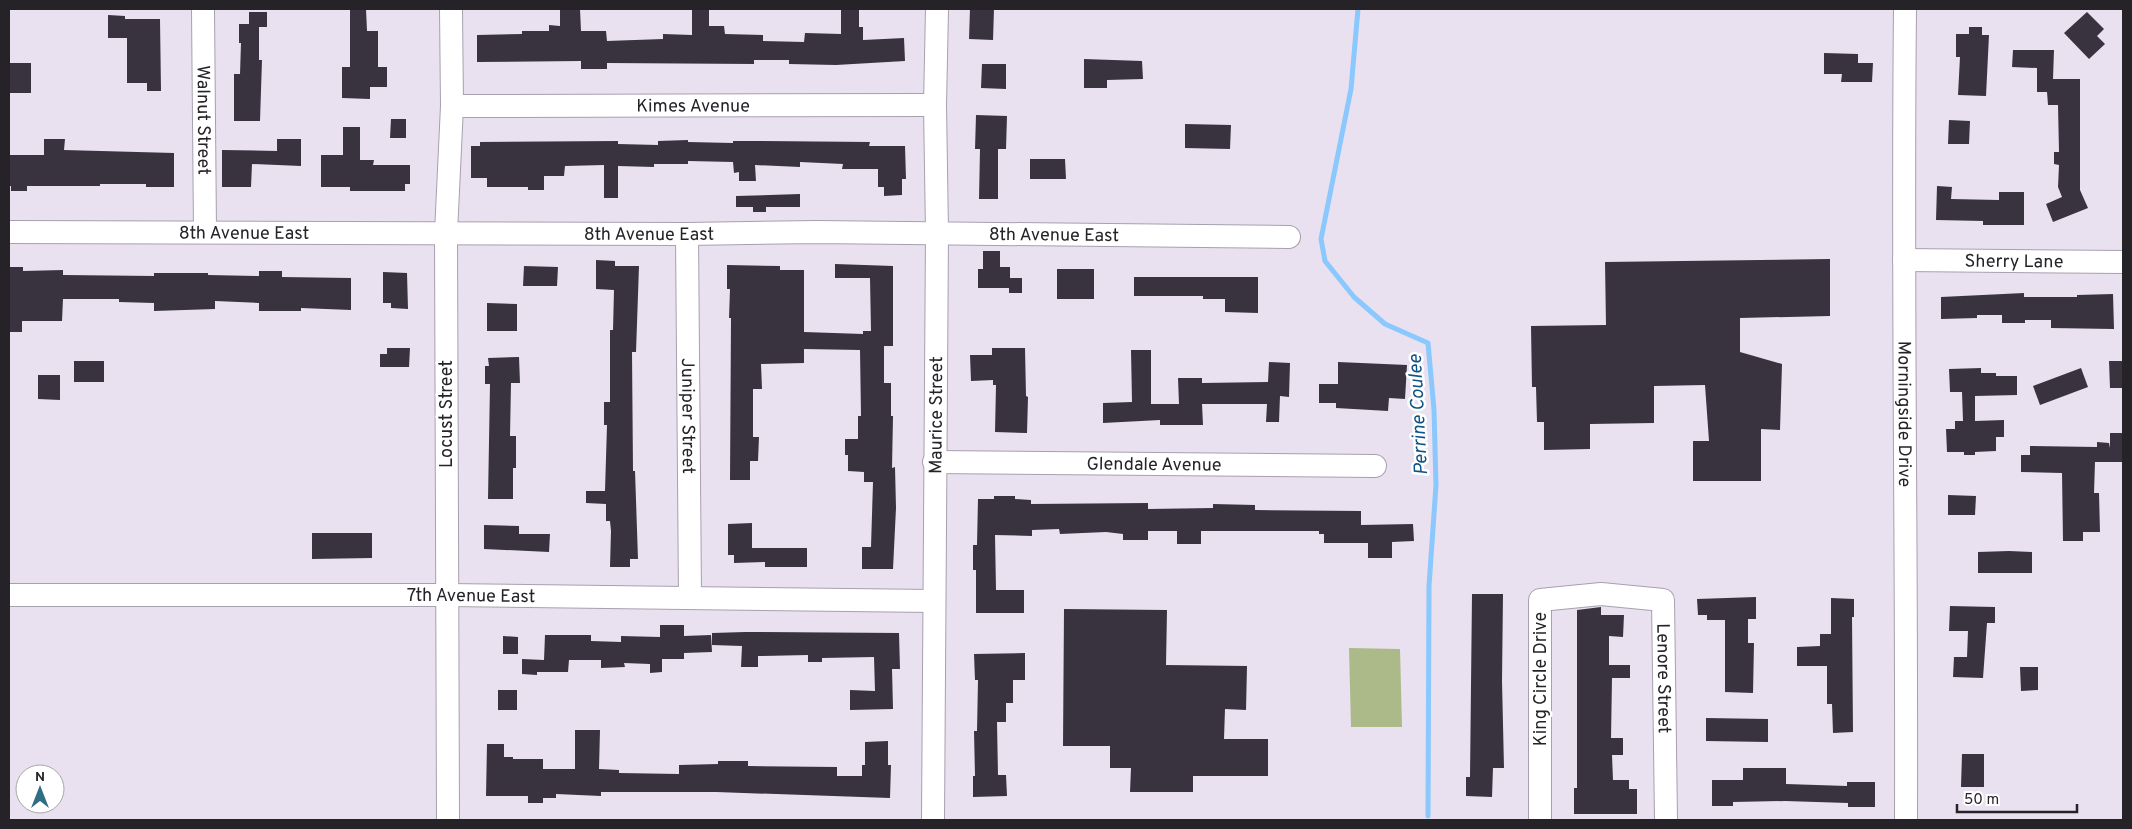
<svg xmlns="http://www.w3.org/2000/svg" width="2132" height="829" viewBox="0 0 2132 829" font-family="Overpass,sans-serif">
<rect width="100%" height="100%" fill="#e9e1f0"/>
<polygon fill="#acb988" points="1349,648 1400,649 1402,727 1351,727"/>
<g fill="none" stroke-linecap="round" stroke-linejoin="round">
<polyline stroke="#8ac8fd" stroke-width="5" points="1358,9 1351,89 1321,239 1325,261 1354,297 1385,324 1428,343 1434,410 1436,485 1429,586 1428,816"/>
</g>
<g fill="#39333f">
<polygon points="350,9 366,9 367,31 378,31 378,67 387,67 387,87 370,87 370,99 342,98 342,67 350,67"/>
<polygon points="560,9 580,9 581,31 606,31 607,41 663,39 663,34 692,35 692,9 709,9 709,26 724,26 725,34 763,35 763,41 804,42 805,33 841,34 841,9 859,9 859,27 863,27 863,40 904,38 905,61 836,65 789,64 789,60 754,60 754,64 607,63 607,69 581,69 581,61 477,62 477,35 522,34 522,31 549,31 549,25 560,26"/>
<polygon points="970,9 994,9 993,40 969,39"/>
<polygon points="249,12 267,12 267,27 259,27 259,60 262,60 260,121 234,121 234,74 240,74 241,43 239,43 239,24 249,24"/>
<polygon points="2087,12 2104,29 2097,36 2105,44 2089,59 2064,33"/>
<polygon points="108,15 125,16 125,19 160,19 161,91 147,91 147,83 127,83 127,38 108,38"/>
<polygon points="1969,27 1982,27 1982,35 1989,35 1986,96 1958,95 1960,57 1956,57 1956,34 1969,34"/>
<polygon points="2013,50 2054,50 2053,79 2080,79 2080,190 2088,208 2053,222 2046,204 2062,197 2058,187 2059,165 2054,164 2054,152 2059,152 2058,105 2048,105 2047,92 2037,92 2037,68 2012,67"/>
<polygon points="1824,53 1858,54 1858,63 1873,63 1872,82 1841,82 1842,74 1824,74"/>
<polygon points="1084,59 1142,61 1143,79 1107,80 1107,88 1084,88"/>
<rect x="9" y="63" width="22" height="30"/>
<polygon points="982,64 1006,64 1006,89 981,88"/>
<polygon points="976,115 1007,116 1006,149 998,149 998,199 979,199 980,149 975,149"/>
<polygon points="391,119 406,119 406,138 390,138"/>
<polygon points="1949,120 1970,121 1969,144 1948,144"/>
<polygon points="1185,124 1231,125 1230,149 1185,148"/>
<polygon points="343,127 360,127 360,160 374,160 373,165 410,165 410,184 405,184 405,191 350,191 350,187 321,187 321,155 343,155"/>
<polygon points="44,139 65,139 64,150 174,153 174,187 146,187 146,184 100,184 100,186 27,186 27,191 11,191 11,186 9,186 9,155 44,155"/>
<polygon points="277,139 301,139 301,166 252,164 251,187 222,187 222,150 277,151"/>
<polygon points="688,140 688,142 733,143 733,141 755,141 870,142 869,146 905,146 906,179 902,179 902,195 884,196 884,187 878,187 878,169 842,169 843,164 800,162 800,167 755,165 756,181 739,181 739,172 734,173 733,162 688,161 688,164 654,164 654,167 618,166 618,198 604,198 604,165 565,166 564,176 544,176 544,190 528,190 528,187 487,187 487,178 471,178 471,146 480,146 480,142 618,141 618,144 658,145 658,141"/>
<polygon points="1030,159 1065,159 1066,179 1030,179"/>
<polygon points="1937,186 1952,187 1951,199 1999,200 1999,192 2024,192 2024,225 1983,225 1983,221 1936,220"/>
<polygon points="800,194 800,207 766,207 766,212 753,212 753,207 736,207 736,196"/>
<polygon points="983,251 1000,251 1000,267 1010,267 1010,278 1022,278 1022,293 1009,293 1009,288 978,288 978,269 983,269"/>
<polygon points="1830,259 1830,316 1740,318 1740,352 1782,364 1780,430 1761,429 1761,481 1693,481 1693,441 1709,441 1705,385 1654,386 1654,423 1590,424 1590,449 1544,450 1544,422 1537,422 1536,387 1532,387 1531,326 1606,325 1605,262"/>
<polygon points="596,260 615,261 615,266 639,266 636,352 632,352 633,471 635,471 638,559 630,559 630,567 610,567 611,531 610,521 606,521 606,504 586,503 586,491 605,491 607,425 604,425 604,402 610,402 610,330 613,330 614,290 596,289"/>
<polygon points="835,264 893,266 893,346 884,346 884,383 891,383 891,416 893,416 892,468 895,467 896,508 893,569 862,569 862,547 871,547 873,482 864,482 864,472 848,471 848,455 845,455 845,439 858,439 858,416 861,416 860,350 804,349 804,363 761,364 762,389 753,389 753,437 759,437 758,461 750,461 750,480 730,480 731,318 729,318 730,289 727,289 727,265 780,266 780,270 804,270 804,332 863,334 863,331 871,331 870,278 835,278"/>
<polygon points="524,266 558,267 557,286 523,286"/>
<polygon points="9,267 23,267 23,271 63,270 63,275 154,276 154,273 208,273 208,275 259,276 259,271 282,271 282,277 351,278 351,310 301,308 301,311 259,311 259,303 215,301 215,309 154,311 154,303 119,302 119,299 63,299 62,321 22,321 22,332 9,332"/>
<rect x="1057" y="269" width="37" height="30"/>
<polygon points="383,272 407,273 408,309 391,308 391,303 383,303"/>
<polygon points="1134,277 1258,277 1258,313 1225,312 1225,299 1203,299 1203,296 1134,296"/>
<polygon points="2024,293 2024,297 2077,297 2077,295 2113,294 2114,329 2051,328 2051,320 2025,320 2025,323 2002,323 2002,315 1977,315 1977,318 1941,319 1941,297"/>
<polygon points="487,303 517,304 517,331 487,331"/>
<polygon points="387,348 410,348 409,367 380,367 380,354 387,354"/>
<polygon points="992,348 1025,348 1026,396 1028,397 1027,433 995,432 996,385 993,385 993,380 971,381 970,355 992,355"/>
<polygon points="1131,350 1151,350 1151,404 1179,404 1178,378 1202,378 1202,383 1268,382 1269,362 1290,363 1289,397 1280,396 1279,422 1266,422 1267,404 1202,404 1203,425 1160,425 1160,420 1103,423 1103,403 1132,402"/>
<polygon points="519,357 520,383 511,383 510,436 516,436 516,468 513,468 513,499 488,499 490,384 485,384 485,366 489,366 488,358"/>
<rect x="74" y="361" width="30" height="21"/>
<polygon points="2109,361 2123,361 2123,388 2110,388"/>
<polygon points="1338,362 1407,365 1405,399 1389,398 1388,411 1336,408 1336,403 1319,403 1319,384 1338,384"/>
<polygon points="1981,368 1981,373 1996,373 1996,376 2017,376 2017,395 1975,396 1975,421 2004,420 2004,437 1996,437 1996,451 1975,452 1975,455 1964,455 1964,452 1947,452 1946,429 1955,429 1955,421 1963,421 1962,392 1950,392 1949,369"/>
<polygon points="2081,368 2088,387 2040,405 2033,386"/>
<polygon points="38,375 60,375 60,400 38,399"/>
<polygon points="2110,433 2123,433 2123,462 2095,462 2094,493 2099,493 2100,532 2083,532 2083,541 2063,541 2062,473 2021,472 2021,455 2030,455 2030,446 2097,447 2097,442 2109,443 2110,448"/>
<polygon points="1948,495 1976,496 1975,515 1948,515"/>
<polygon points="994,496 1015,496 1015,499 1031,500 1031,504 1148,503 1148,509 1213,508 1213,504 1255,505 1255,510 1361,511 1361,525 1413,524 1414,541 1392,542 1392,558 1368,558 1368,543 1324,543 1324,534 1319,534 1319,531 1201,531 1201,544 1177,544 1177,531 1148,531 1148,540 1123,540 1123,534 1106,532 1060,534 1059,529 1032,530 1032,536 995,535 996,590 1024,590 1024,613 976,613 976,570 973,570 973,545 977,545 978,499 994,499"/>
<polygon points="752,523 752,548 807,548 807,567 765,567 765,562 734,563 734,555 728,555 728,524"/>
<polygon points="484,525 519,526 519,534 550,534 549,552 484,549"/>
<polygon points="312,533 372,533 372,558 312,559"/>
<polygon points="2009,551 2032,552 2032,573 1978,573 1978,552"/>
<polygon points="1472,594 1503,594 1502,681 1504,768 1493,768 1492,797 1466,796 1466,777 1470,777"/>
<polygon points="1756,597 1756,619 1748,619 1748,643 1754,643 1753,693 1725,692 1725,620 1707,620 1707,615 1698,615 1697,599"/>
<polygon points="1831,598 1854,599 1854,617 1852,617 1853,732 1833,733 1832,704 1827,704 1827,666 1797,666 1797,647 1820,646 1820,634 1831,634"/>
<polygon points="1950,606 1995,607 1995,623 1987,623 1983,678 1953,677 1954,657 1967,657 1968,631 1949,631"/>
<polygon points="1601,607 1601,615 1624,615 1623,637 1609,636 1609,665 1630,665 1630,678 1612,678 1611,738 1623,738 1623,755 1612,755 1613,780 1629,780 1629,789 1637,789 1637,814 1574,814 1574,788 1577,788 1577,610"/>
<polygon points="1064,609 1167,610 1166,665 1247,666 1246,710 1225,709 1224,739 1268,739 1268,776 1193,776 1193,792 1130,792 1131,768 1110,768 1110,746 1063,746"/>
<polygon points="660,625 684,625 684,636 711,635 712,652 684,653 684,659 662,659 662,672 650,673 650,664 624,663 625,667 601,668 601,660 569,660 568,672 537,672 537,675 522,674 522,659 544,660 545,635 591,635 591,641 621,642 621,636 660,637"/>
<polygon points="745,632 899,633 900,669 892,669 893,709 850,710 850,690 875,691 874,657 822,658 822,662 808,662 808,655 758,656 758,667 741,667 742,646 712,645 712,633"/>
<polygon points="503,636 518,637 518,654 503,654"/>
<polygon points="1025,653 1025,680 1013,680 1013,703 1006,703 1006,722 997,722 998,775 1006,775 1007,796 973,797 973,776 975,776 974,731 977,731 978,680 975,680 974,654"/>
<polygon points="2020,667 2038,667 2038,690 2021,691"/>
<rect x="498" y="690" width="19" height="20"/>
<polygon points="1706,718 1768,719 1768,742 1706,741"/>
<polygon points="575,730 600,730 599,769 619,770 619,773 679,774 679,765 718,764 718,761 748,761 748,766 837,767 837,776 862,776 862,765 865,765 865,742 888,741 888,765 891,765 890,798 716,792 601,792 601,796 556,794 556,798 543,798 543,803 528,803 528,796 486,796 487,744 504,744 504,757 513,757 513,759 543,759 543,769 575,769"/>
<polygon points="1962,754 1984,754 1984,787 1961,787"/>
<polygon points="1743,768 1786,768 1786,784 1847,786 1847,782 1875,782 1875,807 1848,807 1848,803 1785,801 1733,802 1733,806 1712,806 1712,780 1743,780"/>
</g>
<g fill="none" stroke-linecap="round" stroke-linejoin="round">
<defs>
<g id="minor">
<path id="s1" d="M203 9 205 232"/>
<path id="s2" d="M1905 9C1902 279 1907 550 1906 820"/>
<path id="s3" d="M452 106 935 105"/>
<path id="s4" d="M9 232 687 234 817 232 1289 237"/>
<path id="s5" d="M687 234 690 598"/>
<path id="s6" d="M1904 260 2123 262"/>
<path id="s7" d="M934 462 1375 466"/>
<path id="s8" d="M9 595H446L933 601"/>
<polyline points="448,820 446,233 452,106 451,9"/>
<path id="s9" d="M933 820 937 233 935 105 937 9"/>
<path id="s10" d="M1540 820V600L1601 594 1663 600 1666 820"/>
</g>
</defs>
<use href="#minor" stroke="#a7a0ae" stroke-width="24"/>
<use href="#minor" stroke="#fff" stroke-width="22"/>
</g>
<g text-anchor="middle" stroke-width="5" stroke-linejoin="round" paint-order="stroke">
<g font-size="18" fill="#252228" stroke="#fff">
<text dy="6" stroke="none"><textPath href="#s3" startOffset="241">Kimes Avenue</textPath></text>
<text dy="6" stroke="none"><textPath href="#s1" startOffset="111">Walnut Street</textPath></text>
<text dy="6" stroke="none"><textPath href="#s4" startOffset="235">8th Avenue East</textPath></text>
<text dy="6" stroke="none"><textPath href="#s4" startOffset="640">8th Avenue East</textPath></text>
<text dy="6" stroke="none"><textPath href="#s4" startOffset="1045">8th Avenue East</textPath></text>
<text dy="6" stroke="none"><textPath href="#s6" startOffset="110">Sherry Lane</textPath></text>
<text transform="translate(446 414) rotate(-90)" y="6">Locust Street</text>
<text dy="6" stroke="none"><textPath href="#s9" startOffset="405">Maurice Street</textPath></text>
<text dy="6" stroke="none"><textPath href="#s2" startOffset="405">Morningside Drive</textPath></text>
<text dy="6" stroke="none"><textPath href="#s5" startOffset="182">Juniper Street</textPath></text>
<text dy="6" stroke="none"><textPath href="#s7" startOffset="220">Glendale Avenue</textPath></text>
<text dy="6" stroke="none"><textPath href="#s8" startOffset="462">7th Avenue East</textPath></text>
<text transform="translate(1540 679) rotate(-90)" y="6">King Circle Drive</text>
<text dy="6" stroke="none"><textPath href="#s10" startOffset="422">Lenore Street</textPath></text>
</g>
<g font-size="19" font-style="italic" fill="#0d5485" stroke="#fff">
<text transform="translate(1417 415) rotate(-93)" y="7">Perrine Coulee</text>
</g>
</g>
<rect width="2132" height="829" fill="none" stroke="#252228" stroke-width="20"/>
<g transform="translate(40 789)"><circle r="24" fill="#ffffff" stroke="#a8a7a9"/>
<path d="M0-4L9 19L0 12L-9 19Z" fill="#2f6e83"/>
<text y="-8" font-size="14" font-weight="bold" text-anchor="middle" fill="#252228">N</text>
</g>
<path d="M1957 804v8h120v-8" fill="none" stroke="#252228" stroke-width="2.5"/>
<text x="1964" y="804" font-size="15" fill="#252228" stroke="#ffffff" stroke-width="4" paint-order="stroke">50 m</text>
</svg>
